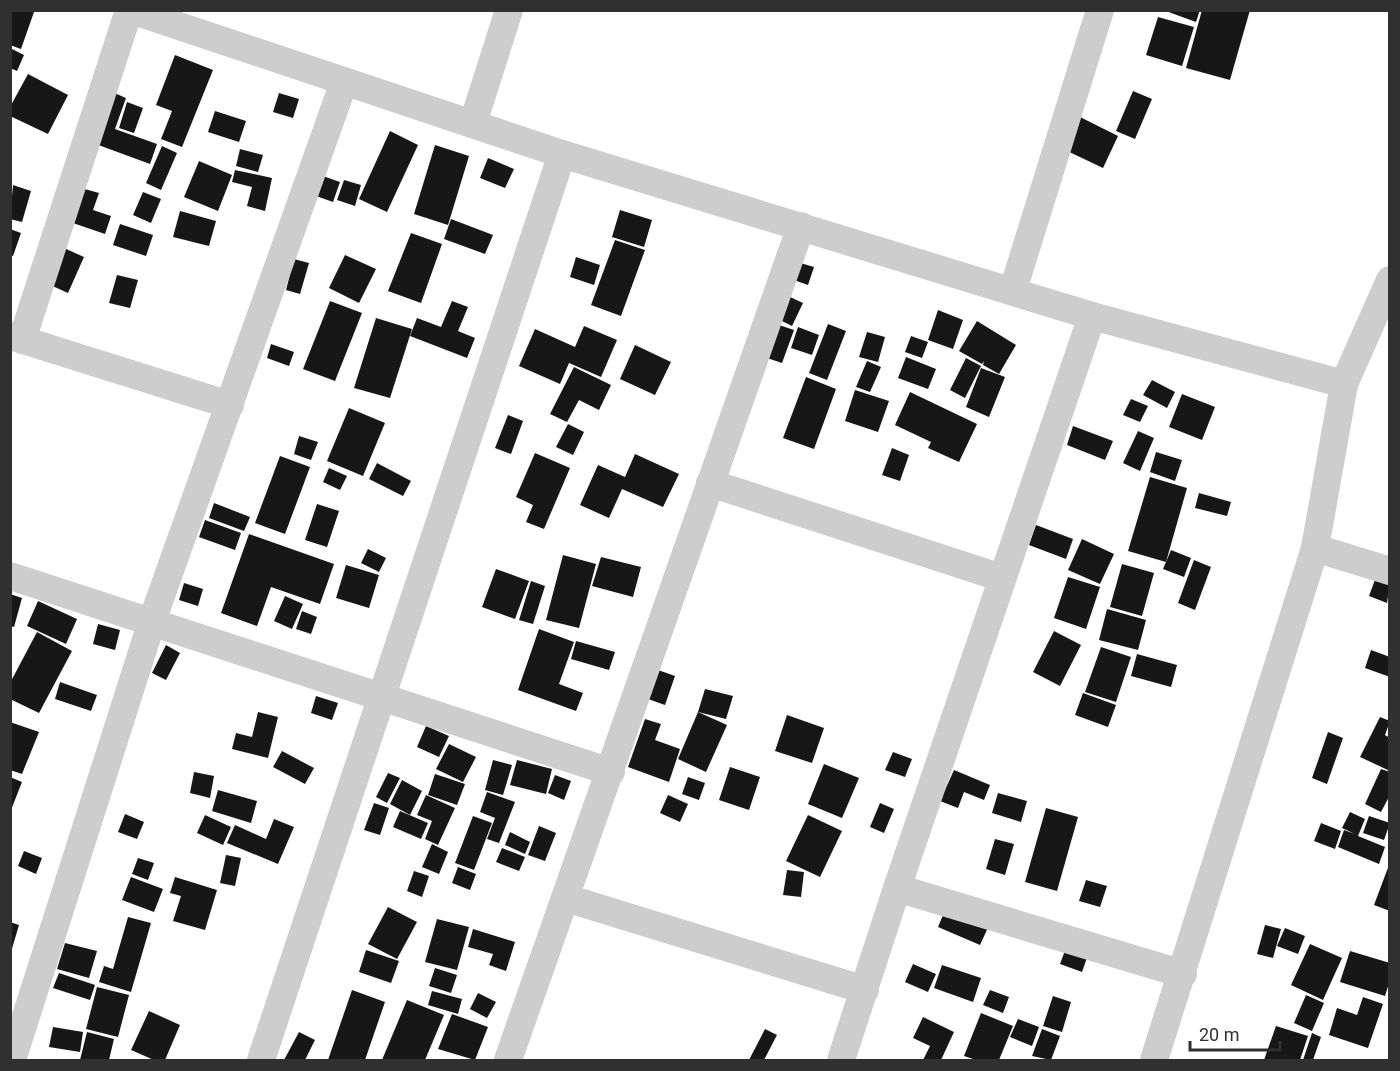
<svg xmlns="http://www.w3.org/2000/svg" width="1400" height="1071" viewBox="0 0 1400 1071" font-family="Roboto,sans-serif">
<rect width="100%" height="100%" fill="#fff"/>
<g fill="#171717">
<polygon points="10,10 34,12 21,49 10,45"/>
<polygon points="1163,10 1200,10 1196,22"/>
<polygon points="1202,10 1250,10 1230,80 1186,68"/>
<polygon points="1158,17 1194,27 1182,66 1146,55"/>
<polygon points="10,48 24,55 17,71 10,68"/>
<polygon points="175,55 213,70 182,147 161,139 172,111 156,105"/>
<polygon points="28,74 68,95 48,134 10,116 10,107"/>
<polygon points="1133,91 1152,99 1135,139 1116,131"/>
<polygon points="112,92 126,98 115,129 157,144 150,164 93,143"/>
<polygon points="279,93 299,99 293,118 273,112"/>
<polygon points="127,102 143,108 134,133 119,128"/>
<polygon points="215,111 246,121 239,142 208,132"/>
<polygon points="1078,116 1118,136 1103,168 1063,149"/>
<polygon points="390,131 418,145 387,212 359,199"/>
<polygon points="435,145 469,156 448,225 414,214"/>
<polygon points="162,146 177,153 161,190 146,183"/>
<polygon points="240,149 263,155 258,172 236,166"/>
<polygon points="488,158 514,169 505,188 480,178"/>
<polygon points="199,161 232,175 218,211 184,197"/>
<polygon points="235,170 272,178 265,211 247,206 252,187 232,182"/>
<polygon points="323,176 340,182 333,202 316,196"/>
<polygon points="344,180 361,185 355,206 337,200"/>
<polygon points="13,185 31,191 22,222 10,219"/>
<polygon points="81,188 99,193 93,210 111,216 105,234 70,222"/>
<polygon points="143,192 161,199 151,223 133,215"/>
<polygon points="620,210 652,220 644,247 612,237"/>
<polygon points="180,211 216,221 209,246 173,237"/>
<polygon points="451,219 493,235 485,254 444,239"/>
<polygon points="120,224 153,235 146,256 113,245"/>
<polygon points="10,229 21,233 13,256 10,255"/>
<polygon points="411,233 442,244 421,303 388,291"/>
<polygon points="615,240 645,250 621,316 591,305"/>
<polygon points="64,248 84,257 68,293 48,284"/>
<polygon points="345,255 376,269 359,303 329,288"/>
<polygon points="576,257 600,265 594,285 570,277"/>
<polygon points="294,259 309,263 300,294 286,290"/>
<polygon points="797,262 814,267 808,285 791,279"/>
<polygon points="117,275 138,280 130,308 109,303"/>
<polygon points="788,296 803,303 792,326 776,318"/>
<polygon points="330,301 362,313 335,381 303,369"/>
<polygon points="452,301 468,307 458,331 475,338 467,358 410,336 417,318 441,327"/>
<polygon points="938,310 963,320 953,349 928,340"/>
<polygon points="376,318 412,329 390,398 354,388"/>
<polygon points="977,321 1016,345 999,374 983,365 984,361 982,364 959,351"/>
<polygon points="776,324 794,330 782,363 764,357"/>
<polygon points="828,324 846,331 827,380 809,373"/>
<polygon points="584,326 617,340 601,377 569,363 560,384 519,366 535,329 575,347"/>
<polygon points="798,327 819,335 812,355 791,348"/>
<polygon points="867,332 885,337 878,362 859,357"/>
<polygon points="911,336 928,342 922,358 905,352"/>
<polygon points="271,344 294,352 289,366 267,358"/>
<polygon points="635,345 671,362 655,395 620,379"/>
<polygon points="906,357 936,369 928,389 898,378"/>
<polygon points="966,358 981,366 965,398 950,390"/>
<polygon points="867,361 881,367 870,392 856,387"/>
<polygon points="574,367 611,385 599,410 579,400 567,422 550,414"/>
<polygon points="981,368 1005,377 989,417 966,407"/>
<polygon points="806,377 836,389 814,449 783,438"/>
<polygon points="1152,380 1175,392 1167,408 1143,395"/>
<polygon points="855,390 889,401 878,432 845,421"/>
<polygon points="910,392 977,424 959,462 928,448 931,442 895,425"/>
<polygon points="1182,394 1215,407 1202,440 1169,427"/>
<polygon points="1131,399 1148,406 1140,422 1123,415"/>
<polygon points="349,408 385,423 363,476 327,461"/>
<polygon points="508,415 523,421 511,454 495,448"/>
<polygon points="568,424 584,432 573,455 556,447"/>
<polygon points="1073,426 1113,441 1105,460 1067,445"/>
<polygon points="1138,431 1154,438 1140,471 1123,463"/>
<polygon points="299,436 318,442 311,460 294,454"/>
<polygon points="892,448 909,455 900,481 882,475"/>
<polygon points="1156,452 1182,460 1175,481 1150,472"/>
<polygon points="535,453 570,468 544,529 526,522 533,505 516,497"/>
<polygon points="635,454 679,474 663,507 622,489 609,518 580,505 598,465 625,477"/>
<polygon points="280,456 310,467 285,534 255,523"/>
<polygon points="377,463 411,481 403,496 369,479"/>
<polygon points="329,468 347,476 340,490 323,482"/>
<polygon points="1150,477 1187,488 1166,562 1128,551"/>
<polygon points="1199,493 1231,502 1227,516 1195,508"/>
<polygon points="214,503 250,517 244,531 209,518"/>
<polygon points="317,504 339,511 327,547 305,540"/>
<polygon points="205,520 241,533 235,550 199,537"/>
<polygon points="1036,525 1073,539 1066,559 1029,545"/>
<polygon points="249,534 334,564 320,604 271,587 257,626 221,613"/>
<polygon points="1082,539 1114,554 1100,584 1068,570"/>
<polygon points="368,549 386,558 379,572 361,563"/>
<polygon points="1171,550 1191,558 1184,577 1163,569"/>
<polygon points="563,555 596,564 579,628 546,620"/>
<polygon points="601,557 641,567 633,597 592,586"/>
<polygon points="1194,560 1211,567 1195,610 1178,603"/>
<polygon points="1122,564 1154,573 1142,616 1110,607"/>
<polygon points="346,565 379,575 369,608 336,598"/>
<polygon points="496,569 529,581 515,619 482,607"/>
<polygon points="1068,577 1100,587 1086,629 1054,618"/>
<polygon points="1376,577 1390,582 1387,603 1369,596"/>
<polygon points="531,581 545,586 533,624 519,620"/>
<polygon points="184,583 203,589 198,606 179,600"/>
<polygon points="10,594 22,598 14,627 10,626"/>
<polygon points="285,596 303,604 292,629 274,621"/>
<polygon points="38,601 77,619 66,644 27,626"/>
<polygon points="1107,609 1146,620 1138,650 1099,640"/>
<polygon points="302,611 317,617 311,634 296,629"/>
<polygon points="98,624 120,630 115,650 93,644"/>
<polygon points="539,629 574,642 559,684 583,693 576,711 518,690"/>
<polygon points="1054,631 1081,645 1060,686 1033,672"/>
<polygon points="37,632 72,651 39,713 10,699 10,683"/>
<polygon points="576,641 615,652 609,670 571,659"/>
<polygon points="166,645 180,653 166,680 152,673"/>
<polygon points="1101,647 1131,657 1116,702 1085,692"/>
<polygon points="1371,650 1390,657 1390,677 1365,668"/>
<polygon points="1137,654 1177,665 1171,687 1131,676"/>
<polygon points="658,670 675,676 665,705 648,699"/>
<polygon points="60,682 97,695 91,711 55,699"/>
<polygon points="705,689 733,696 726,719 698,712"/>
<polygon points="1083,693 1116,705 1108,727 1075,715"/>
<polygon points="316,696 338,703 332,720 311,713"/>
<polygon points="258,712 278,717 268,758 232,749 236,733 252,737"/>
<polygon points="698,712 727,725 706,772 678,759"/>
<polygon points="787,715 824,728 812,763 775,751"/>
<polygon points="1380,717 1390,721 1385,735 1390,738 1390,771 1360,757"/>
<polygon points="645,719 661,724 655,740 680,749 669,782 628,767"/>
<polygon points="10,722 39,732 22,774 10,770"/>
<polygon points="426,726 449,736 439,757 417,747"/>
<polygon points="1328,732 1343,738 1327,784 1312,778"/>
<polygon points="449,744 476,757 463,782 436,769"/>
<polygon points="282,751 314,768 305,784 273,767"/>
<polygon points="893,752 912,759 905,777 885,770"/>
<polygon points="493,760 512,765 503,795 485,790"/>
<polygon points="517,760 552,769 546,794 510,785"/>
<polygon points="824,764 859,778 842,818 808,804"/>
<polygon points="730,767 760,777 749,810 719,800"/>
<polygon points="1381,769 1390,772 1390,795 1381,812 1365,804"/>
<polygon points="954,770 990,785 984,800 964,792 958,808 940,801"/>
<polygon points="194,772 214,776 210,798 190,793"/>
<polygon points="388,773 400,778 387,803 376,797"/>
<polygon points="435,774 465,784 457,805 428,795"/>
<polygon points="555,775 571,781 564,800 548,793"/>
<polygon points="10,777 22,782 11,810 10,810"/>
<polygon points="688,777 705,783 699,800 682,794"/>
<polygon points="402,780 422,791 410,815 390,804"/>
<polygon points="218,790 257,801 251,823 212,811"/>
<polygon points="487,792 515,802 499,843 487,839 495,818 480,812"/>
<polygon points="998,793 1027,801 1021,822 992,813"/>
<polygon points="426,795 455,808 438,845 425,839 432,821 417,815"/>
<polygon points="668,795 688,804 680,822 660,813"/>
<polygon points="374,803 389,808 380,835 364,830"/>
<polygon points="880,803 894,809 884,833 870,827"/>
<polygon points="1046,808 1078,817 1057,891 1025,882"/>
<polygon points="400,811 428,823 421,839 393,827"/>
<polygon points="1350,812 1365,819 1358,836 1385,847 1379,864 1338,847 1344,830 1355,834 1342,828"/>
<polygon points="125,814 144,822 137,839 118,832"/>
<polygon points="205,815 231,827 223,845 197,833"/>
<polygon points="808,815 842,831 820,877 786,861"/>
<polygon points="473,816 492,823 474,870 455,863"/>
<polygon points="1369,816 1390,823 1384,840 1363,833"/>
<polygon points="274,819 294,827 278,864 227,843 235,825 266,839"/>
<polygon points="1321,823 1341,831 1335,849 1314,841"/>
<polygon points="539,826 556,833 545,861 528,855"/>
<polygon points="510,832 530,842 525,854 505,845"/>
<polygon points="995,839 1014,844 1005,875 986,869"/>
<polygon points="432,844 448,852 439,874 422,867"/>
<polygon points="502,848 525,857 519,871 496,862"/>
<polygon points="24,851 42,858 36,874 18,866"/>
<polygon points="226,855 241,858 235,886 220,883"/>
<polygon points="138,858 154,863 148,880 132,874"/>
<polygon points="1389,865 1390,865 1390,911 1374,905"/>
<polygon points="458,867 476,874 470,890 452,883"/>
<polygon points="787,870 804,872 801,897 783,895"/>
<polygon points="414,871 429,876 422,897 407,891"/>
<polygon points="131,877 163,889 154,912 122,900"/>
<polygon points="175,877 217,890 205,930 173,921 181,896 170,893"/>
<polygon points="1086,880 1107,886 1100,907 1079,901"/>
<polygon points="948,903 991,921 980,945 938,927"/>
<polygon points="388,907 417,922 397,959 368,944"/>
<polygon points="128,917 151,923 131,992 99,982 104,966 113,969"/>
<polygon points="437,919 469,927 457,970 425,962"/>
<polygon points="10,922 19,925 11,952 10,952"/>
<polygon points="1265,925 1281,929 1273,958 1257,954"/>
<polygon points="1285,928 1305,936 1298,954 1277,946"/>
<polygon points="473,929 515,942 506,971 489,965 493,954 468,947"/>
<polygon points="65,943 97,951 89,978 57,969"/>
<polygon points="1310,944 1342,958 1323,1000 1291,985"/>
<polygon points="1067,945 1089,952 1082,972 1060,964"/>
<polygon points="366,950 399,961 391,983 359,972"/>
<polygon points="1350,951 1390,963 1390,980 1385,996 1340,982"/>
<polygon points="913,964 936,974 928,992 905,982"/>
<polygon points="942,965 981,978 973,1002 934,988"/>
<polygon points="435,968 457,975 451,993 429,986"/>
<polygon points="59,973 95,985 90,1000 53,988"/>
<polygon points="97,987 129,995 118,1037 86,1029"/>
<polygon points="352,990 385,1002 365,1060 328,1060"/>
<polygon points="990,990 1009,997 1003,1013 983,1005"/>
<polygon points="432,991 462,999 458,1014 428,1005"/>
<polygon points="478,993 496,1002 487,1018 470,1009"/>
<polygon points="1306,995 1324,1003 1312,1031 1294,1023"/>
<polygon points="1053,996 1071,1002 1062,1032 1043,1026"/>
<polygon points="1363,997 1383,1004 1368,1048 1329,1035 1337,1008 1357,1015"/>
<polygon points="407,1000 444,1015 425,1060 382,1060"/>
<polygon points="149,1011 180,1025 165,1060 154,1060 131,1050"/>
<polygon points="981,1013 1013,1026 999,1060 976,1060 964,1056"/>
<polygon points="452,1014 488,1027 475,1060 438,1049"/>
<polygon points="923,1017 954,1032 941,1060 923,1060 930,1046 913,1038"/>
<polygon points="1018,1019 1039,1027 1032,1046 1010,1037"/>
<polygon points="1276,1026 1308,1036 1300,1060 1264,1060"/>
<polygon points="53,1027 83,1032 80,1052 49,1047"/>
<polygon points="765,1029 777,1035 764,1060 749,1060"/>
<polygon points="1042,1029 1060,1036 1051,1060 1032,1056"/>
<polygon points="87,1032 114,1039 109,1060 80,1060"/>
<polygon points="299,1032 315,1040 305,1060 284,1060"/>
<polygon points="1312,1033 1321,1037 1313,1060 1303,1060"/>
</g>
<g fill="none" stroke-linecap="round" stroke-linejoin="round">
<g stroke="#cdcdcd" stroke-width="28">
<polyline points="131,10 562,154 1092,316 1344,384"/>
<polyline points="473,123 509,10"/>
<polyline points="1013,290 1100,10"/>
<polyline points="10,336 230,405"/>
<polyline points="22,340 129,10"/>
<polyline points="710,483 1002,578"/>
<polyline points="1315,548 1390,571"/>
<polyline points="10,576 611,772"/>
<polyline points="897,888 1183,974"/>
<polyline points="566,898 865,990"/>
<polyline points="12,1060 152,621 344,82"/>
<polyline points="261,1060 562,154"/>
<polyline points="508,1060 801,226"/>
<polyline points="841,1060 897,888 1092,316"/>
<polyline points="1154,1060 1315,548 1344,384 1390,280"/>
</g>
</g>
<rect width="1400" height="1071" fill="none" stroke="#303030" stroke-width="24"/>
<path d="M1190 1041v9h90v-9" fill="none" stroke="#303030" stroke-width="3"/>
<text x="1199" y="1041" font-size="18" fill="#303030" stroke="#ffffff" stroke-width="4.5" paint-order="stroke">20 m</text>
</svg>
